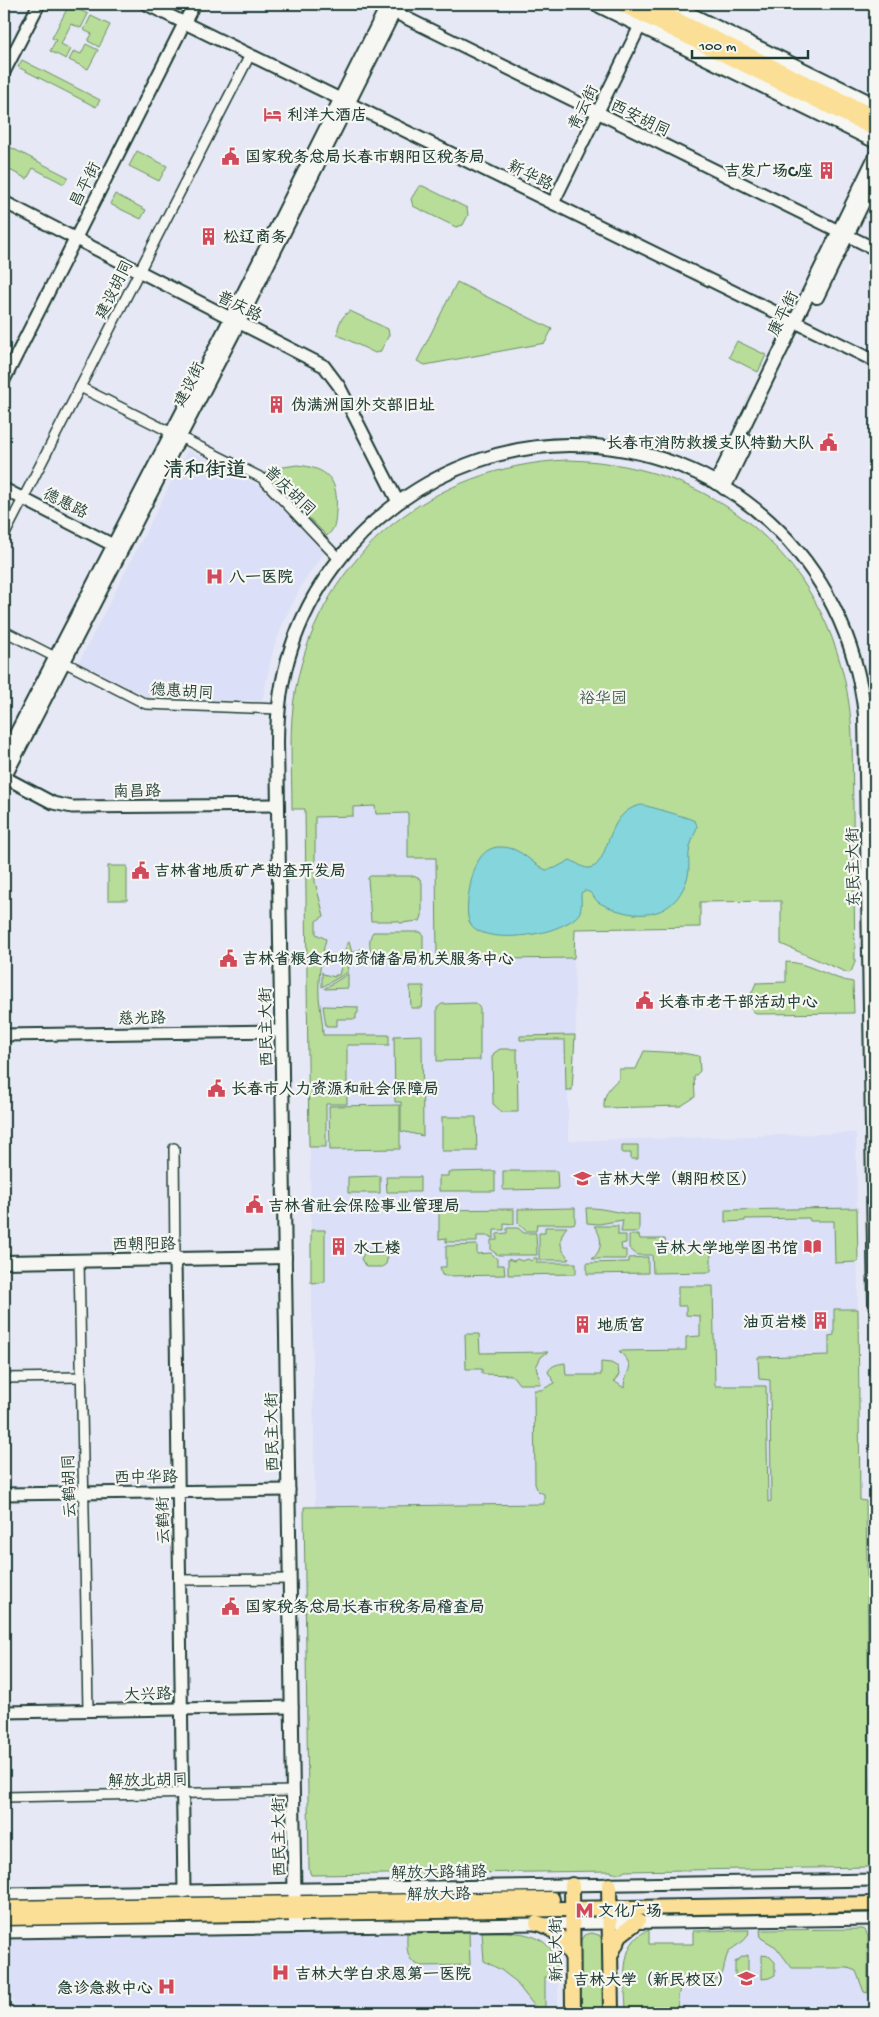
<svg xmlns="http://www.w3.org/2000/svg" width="879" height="2017" viewBox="0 0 879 2017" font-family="'Gochi Hand','LXGW WenKai TC',sans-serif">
<rect width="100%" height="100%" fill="#e6e8f5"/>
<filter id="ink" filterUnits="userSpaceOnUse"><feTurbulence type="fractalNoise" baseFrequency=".02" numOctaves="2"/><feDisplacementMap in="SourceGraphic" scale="10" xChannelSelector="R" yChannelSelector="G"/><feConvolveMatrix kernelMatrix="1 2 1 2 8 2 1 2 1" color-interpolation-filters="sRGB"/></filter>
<g filter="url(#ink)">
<g fill="#dbdff7">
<polygon points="188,450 260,486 324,553 302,584 285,618 273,650 262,701 148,697 79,662"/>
<polygon points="375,806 376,813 408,813 408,858 436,857 437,960 574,958 576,1039 573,1092 568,1092 568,1141 856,1133 860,1501 627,1503 625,1389 614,1381 601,1375 565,1375 535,1484 538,1491 544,1494 544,1504 315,1507 305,808"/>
<polygon points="861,1929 866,1931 868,1937 869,2013 626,2013 625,1964 627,1953 636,1938 649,1930 649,1944 693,1944 693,1931"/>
<polygon points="469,1932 523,1932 537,1938 551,1950 556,1958 558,1968 558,2013 13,2013 13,1999 4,1999 4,1945 11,1944 11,1940"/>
</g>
<g fill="#b7dd98" stroke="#6b8d66">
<polygon points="69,5 88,14 81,28 71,24 61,44 71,49 66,59 50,51 56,40 52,38"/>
<polygon points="91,16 110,25 99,47 88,41 92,34 84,30"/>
<polygon points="86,44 98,50 88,69 69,60 74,51 81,54"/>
<polygon points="22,60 100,100 96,107 18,67"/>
<polygon points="4,144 68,177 64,184 33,168 27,179 4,167"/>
<polygon points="137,151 167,166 159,181 129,166"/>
<polygon points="419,186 423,186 467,208 468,215 463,225 456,227 413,206 411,199"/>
<polygon points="115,194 146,210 141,219 110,204"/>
<polygon points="457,282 552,329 545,343 425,365 417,361"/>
<path d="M350 311 388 329 389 335 380 352 375 353 338 335C336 327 343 314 350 311Z"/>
<polygon points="737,341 766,355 758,372 729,357"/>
<path d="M567 460C728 463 844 575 852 735L855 962 851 972 848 973 781 944V901L700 902V927L575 929 574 958 437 960 436 858H408V813L376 814 375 806 353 807V816L315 817V882L324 916 316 921V934L326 939C321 959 318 976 319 997 320 1010 323 1022 323 1035H389V1045H347V1104H326V1147H309L305 809H292C292 768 288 727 296 687 322 553 433 466 567 460Z"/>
<path d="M297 465C328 468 339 480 336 511 335 524 336 527 327 536L265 473 277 468Z"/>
<rect x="108" y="866" width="19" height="34"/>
<polygon points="370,876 413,876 420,879 422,883 422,916 420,921 400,923 398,921 371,921 368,878"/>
<path d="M373 932H421L423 935V959L374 958C369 951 368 938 373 932Z"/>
<polygon points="349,942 352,953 363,948 362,957 350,958 348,972 322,987 322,972 323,974 335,977 335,975 339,975 347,943"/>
<path d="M786 962C809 962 830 979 853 982L854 1013 758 1014 753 1011 748 1001 756 983 786 982Z"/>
<polygon points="348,974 348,988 325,989 325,988"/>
<polygon points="410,986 424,986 422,1008 411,1008"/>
<polygon points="475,1003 480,1008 480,1060 437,1061 437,1008 442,1004"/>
<polygon points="323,1006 358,1007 358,1013 356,1014 356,1019 337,1019 337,1026 326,1026"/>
<polygon points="422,1035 423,1136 401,1131 401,1102 395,1102 394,1036"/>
<polygon points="575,1035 572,1090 566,1090 565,1040 520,1040 520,1036"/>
<polygon points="500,1049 517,1049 518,1112 502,1112 493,1104 492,1057 494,1053"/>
<path d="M644 1051 682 1053 699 1056 700 1071 694 1077 695 1097 681 1106 604 1108C603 1095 609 1087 619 1079V1069H636Z"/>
<polygon points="400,1105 400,1149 330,1150 329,1106"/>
<polygon points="442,1117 476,1117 477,1151 442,1151"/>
<polygon points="622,1145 638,1145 638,1159 631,1159 631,1153 622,1153"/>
<polygon points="495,1171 495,1191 439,1191 439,1176 448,1176 448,1172"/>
<polygon points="557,1171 558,1189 503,1190 503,1171"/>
<polygon points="380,1176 380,1193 348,1193 348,1177"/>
<polygon points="386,1177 420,1177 420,1192 387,1192"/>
<polygon points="575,1208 575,1223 572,1224 537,1224 536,1231 526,1231 518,1223 518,1209"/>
<path d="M586 1208C604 1207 621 1215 639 1214V1232H621L623 1220 599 1224 587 1223Z"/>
<polygon points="857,1208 858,1262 835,1263 834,1221 810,1221 809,1218 745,1219 745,1221 725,1222 725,1210"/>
<polygon points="514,1209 514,1224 504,1223 504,1230 494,1230 494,1238 491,1238 490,1236 477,1236 477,1242 446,1242 446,1238 439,1239 439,1210"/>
<path d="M594 1226H618V1235H626V1243L621 1244 622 1250H626V1259H592C603 1250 603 1237 594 1226Z"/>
<path d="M545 1227H567C558 1237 559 1249 569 1258L568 1260H539V1233H545Z"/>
<polygon points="507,1228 518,1228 524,1233 536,1233 537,1255 498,1255 491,1250 491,1240 497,1240 497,1234 507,1233"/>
<polygon points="311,1230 325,1230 325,1282 311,1283"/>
<polygon points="629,1235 639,1235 640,1239 665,1239 666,1251 711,1251 711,1272 653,1273 652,1255 637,1255 629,1248"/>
<polygon points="477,1245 477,1254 491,1253 497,1259 497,1265 504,1265 505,1275 446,1276 442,1275 440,1267 446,1267 446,1246"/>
<polygon points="366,1250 384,1251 388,1256 386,1264 382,1267 366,1267 361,1259"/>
<polygon points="648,1257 648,1273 587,1274 587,1263 629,1262 629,1258"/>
<polygon points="534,1258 537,1258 537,1263 576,1263 576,1274 508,1275 508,1259 514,1261 517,1259 522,1261 528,1259 531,1261"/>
<path d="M678 1286H713L715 1386H766L768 1502 771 1501 770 1380 759 1379 758 1357 829 1355V1336L834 1335V1309H858L860 1500 866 1501 871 1867 625 1871 622 1873H612L611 1871 311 1875 309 1870 304 1507 544 1504V1494L538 1491 535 1484 534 1390H541L555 1383 548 1372C551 1365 558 1364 565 1363L566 1375H601V1362L611 1363 618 1367 619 1375 614 1381 624 1388C624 1369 639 1370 619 1351L686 1350V1337L700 1336V1316L686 1315V1306H678Z"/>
<polygon points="465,1334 479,1334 480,1353 548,1352 541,1357 536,1367 541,1384 519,1384 512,1375 482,1374 482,1369 466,1369"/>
<polygon points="863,1929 866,1931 868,1937 868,1993 864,1992 856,1971 848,1968 792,1968 776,1947 761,1938 760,1930"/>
<path d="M649 1930V1944H693V1931L749 1930C749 1942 735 1944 729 1952 723 1960 726 1972 719 1978 716 1980 711 1980 707 1980 679 1981 677 1986 678 2013H626C626 1986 616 1942 649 1930Z"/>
<path d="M469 1932 470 1965 421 1966C405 1961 407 1947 407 1933Z"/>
<path d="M482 1932C518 1932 557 1929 558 1977H545V2009L536 2008 514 1980 501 1970 484 1961Z"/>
<polygon points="592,1933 599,1935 604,1942 606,2013 580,2013 580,1942 584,1935"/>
<polygon points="748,1955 748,1979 741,1979 735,1975 735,1962 742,1957"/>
<polygon points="762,1955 769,1956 775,1962 775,1975 769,1978 762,1979"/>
</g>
<path fill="#84d5dc" stroke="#5c9899" d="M641 805C646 805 689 818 693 820 697 823 696 823 697 827 694 836 690 844 689 853 688 861 690 868 688 876 678 912 649 921 616 910 610 908 603 905 598 902 593 897 592 891 584 891L581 893C581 899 582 907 580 912 576 921 559 927 551 930 533 936 478 944 469 921 464 908 472 868 480 858 485 851 492 847 499 847 520 846 529 862 546 870L555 868 570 860C576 862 582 868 588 868 611 868 603 812 641 805Z"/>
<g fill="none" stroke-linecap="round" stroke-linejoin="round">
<defs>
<g id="minor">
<polyline points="80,387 262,478 339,559"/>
<polyline points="4,536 250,55"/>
<polyline points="4,631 55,657"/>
<polyline points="64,662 146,704 278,709"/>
<polyline points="174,1148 175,1259"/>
<polyline points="79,1261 88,1710"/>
<polyline points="4,1378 81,1377"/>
<polyline points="179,1580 290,1579"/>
<polyline points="4,1797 293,1791"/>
</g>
<g id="tertiary">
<polyline points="146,4 875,361"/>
<polyline points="594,4 875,142"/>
<polyline points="671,4 875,104"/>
<polyline points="394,12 875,249"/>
<polyline points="4,72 39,4"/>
<polyline points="4,202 324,366 339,386 398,502"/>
<polyline points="553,203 640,26"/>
<polyline points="4,380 194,4"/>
<polyline points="4,489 113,545"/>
<polyline points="4,777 53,803 72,807 278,805"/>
<polyline points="4,1035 281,1031"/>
<polyline points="175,1259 184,1892"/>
<polyline points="4,1494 289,1490"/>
<polyline points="4,1712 292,1707"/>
<polyline points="4,1894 875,1880"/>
<polyline points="4,1932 875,1919"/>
</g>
<g id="secondary">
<polyline points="817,297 875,178"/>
<polyline points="716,483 875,157"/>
<polyline points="724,488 747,441"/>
<polyline points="4,757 231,318 388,4"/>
<polyline points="4,778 239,322 398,4"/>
<polyline points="4,1262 285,1257"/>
<path d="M295 1927 277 743C277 711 281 680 291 649 329 531 444 446 569 445 727 445 848 560 865 715L875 1305"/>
</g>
<g id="primary">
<polyline points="621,4 875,129"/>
<polyline points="644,4 875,117"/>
<polyline points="572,1885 573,2013"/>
<polyline points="609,1885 611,2013"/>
<polyline points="4,1908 552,1899"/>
<polyline points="4,1918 875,1904"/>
<path d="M537 1923C555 1927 563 1939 571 1955"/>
<polyline points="612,1952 620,1935 638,1921"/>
</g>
</defs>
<use href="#minor" stroke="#1f3d34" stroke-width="12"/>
<use href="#tertiary" stroke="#1f3d34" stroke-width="15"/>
<use href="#secondary" stroke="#1f3d34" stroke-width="16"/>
<use href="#primary" stroke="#1f3d34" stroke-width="18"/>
<use href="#minor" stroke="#f6f6f2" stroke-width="9"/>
<use href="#tertiary" stroke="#f6f6f2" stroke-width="11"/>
<use href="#secondary" stroke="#f6f6f2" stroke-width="12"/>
<use href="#primary" stroke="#fbdf96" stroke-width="14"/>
</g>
</g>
<defs>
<symbol id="hotel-bare" viewBox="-9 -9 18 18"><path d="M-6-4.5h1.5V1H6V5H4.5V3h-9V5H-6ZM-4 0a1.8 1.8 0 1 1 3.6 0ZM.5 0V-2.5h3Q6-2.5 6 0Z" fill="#d1495b" stroke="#f6f6f2" stroke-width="2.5" paint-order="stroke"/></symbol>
<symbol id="civic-bare" viewBox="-9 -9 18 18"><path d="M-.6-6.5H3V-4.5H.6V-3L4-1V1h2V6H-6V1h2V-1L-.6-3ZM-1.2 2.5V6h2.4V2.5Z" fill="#d1495b" stroke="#f6f6f2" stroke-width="2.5" paint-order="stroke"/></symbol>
<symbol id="building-bare" viewBox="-9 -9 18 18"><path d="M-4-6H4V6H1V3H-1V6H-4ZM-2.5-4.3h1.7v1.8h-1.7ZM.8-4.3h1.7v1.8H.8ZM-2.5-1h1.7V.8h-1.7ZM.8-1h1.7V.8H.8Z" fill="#d1495b" stroke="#f6f6f2" stroke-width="2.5" paint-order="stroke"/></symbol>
<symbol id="hospital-bare" viewBox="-9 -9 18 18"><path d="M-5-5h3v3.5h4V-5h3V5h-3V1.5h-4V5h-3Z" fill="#d1495b" stroke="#f6f6f2" stroke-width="2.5" paint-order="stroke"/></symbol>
<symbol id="university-bare" viewBox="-9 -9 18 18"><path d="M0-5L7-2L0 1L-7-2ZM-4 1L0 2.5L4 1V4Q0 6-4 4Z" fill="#d1495b" stroke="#f6f6f2" stroke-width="2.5" paint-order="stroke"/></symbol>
<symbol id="library-bare" viewBox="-9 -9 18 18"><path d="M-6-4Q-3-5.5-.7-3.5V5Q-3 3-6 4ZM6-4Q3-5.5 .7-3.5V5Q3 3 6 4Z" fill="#d1495b" stroke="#f6f6f2" stroke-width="2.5" paint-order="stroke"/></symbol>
<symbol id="metro-bare" viewBox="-9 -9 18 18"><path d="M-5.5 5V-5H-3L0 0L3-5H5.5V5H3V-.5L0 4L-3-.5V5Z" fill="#d1495b" stroke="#f6f6f2" stroke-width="2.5" paint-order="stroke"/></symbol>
</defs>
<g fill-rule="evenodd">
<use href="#hotel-bare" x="260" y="102" width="25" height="25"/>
<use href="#civic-bare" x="218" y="144" width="25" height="25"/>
<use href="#building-bare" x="814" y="158" width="25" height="25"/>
<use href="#building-bare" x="196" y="224" width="25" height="25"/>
<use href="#building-bare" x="264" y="392" width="25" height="25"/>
<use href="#civic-bare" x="816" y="430" width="25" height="25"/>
<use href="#hospital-bare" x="202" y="564" width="25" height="25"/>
<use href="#civic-bare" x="128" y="858" width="25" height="25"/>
<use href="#civic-bare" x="216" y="946" width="25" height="25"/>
<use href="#civic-bare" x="632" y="988" width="25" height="25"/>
<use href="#civic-bare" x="204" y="1076" width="25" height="25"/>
<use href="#university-bare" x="570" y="1166" width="25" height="25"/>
<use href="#civic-bare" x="242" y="1192" width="25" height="25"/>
<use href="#building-bare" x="326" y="1234" width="25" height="25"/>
<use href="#library-bare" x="800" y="1234" width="25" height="25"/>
<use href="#building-bare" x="808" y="1308" width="25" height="25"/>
<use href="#building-bare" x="570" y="1312" width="25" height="25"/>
<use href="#civic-bare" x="218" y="1594" width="25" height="25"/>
<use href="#metro-bare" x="572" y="1898" width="25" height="25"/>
<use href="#hospital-bare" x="268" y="1960" width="25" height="25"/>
<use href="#university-bare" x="734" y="1966" width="25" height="25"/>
<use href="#hospital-bare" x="154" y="1974" width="25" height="25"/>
</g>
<g text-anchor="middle" stroke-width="4.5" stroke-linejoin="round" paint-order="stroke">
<g font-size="16" fill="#1f3d34" stroke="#f6f6f2">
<text transform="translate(582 107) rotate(-64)" y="6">青云街</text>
<text transform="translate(641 117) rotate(26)" y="6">西安胡同</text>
<text transform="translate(531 174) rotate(26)" y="6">新华路</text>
<text transform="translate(84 184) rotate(-63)" y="6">昌平街</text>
<text transform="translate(113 289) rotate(-63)" y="6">建设胡同</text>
<text transform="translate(240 305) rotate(27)" y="6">普庆路</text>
<text transform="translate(782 313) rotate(-64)" y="6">康平街</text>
<text transform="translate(188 384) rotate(-63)" y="6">建设街</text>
<text transform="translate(291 490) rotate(44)" y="6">普庆胡同</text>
<text transform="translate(66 502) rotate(27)" y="6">德惠路</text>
<text transform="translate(182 690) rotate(4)" y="6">德惠胡同</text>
<text transform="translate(137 790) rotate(-1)" y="6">南昌路</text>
<text transform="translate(852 867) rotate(-91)" y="6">东民主大街</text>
<text transform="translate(142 1017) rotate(-1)" y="6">慈光路</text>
<text transform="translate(265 1027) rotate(-91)" y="6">西民主大街</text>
<text transform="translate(144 1243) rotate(-1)" y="6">西朝阳路</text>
<text transform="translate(271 1432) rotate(-91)" y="6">西民主大街</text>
<text transform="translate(146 1476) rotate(-1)" y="6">西中华路</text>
<text transform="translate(68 1486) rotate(-92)" y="6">云鹤胡同</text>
<text transform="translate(162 1520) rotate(-91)" y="6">云鹤街</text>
<text transform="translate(148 1693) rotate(-1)" y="6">大兴路</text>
<text transform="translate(148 1779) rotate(-1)" y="6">解放北胡同</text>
<text transform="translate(278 1837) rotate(-91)" y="6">西民主大街</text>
<text transform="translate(439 1871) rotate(-1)" y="6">解放大路辅路</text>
<text transform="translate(439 1893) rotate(-1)" y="6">解放大路</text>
<text transform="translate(555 1950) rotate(-91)" y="6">新民大街</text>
</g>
<g font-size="16" font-weight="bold" fill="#1f3d34" stroke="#f6f6f2" text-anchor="start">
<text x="287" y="120">利洋大酒店</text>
<text x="245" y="162">国家税务总局长春市朝阳区税务局</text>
<text x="813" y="176" text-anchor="end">吉发广场C座</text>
<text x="223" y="242">松辽商务</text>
<text x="291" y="410">伪满洲国外交部旧址</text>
<text x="814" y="448" text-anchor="end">长春市消防救援支队特勤大队</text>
<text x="229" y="582">八一医院</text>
<text x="154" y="876">吉林省地质矿产勘查开发局</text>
<text x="242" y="964">吉林省粮食和物资储备局机关服务中心</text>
<text x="658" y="1007">长春市老干部活动中心</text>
<text x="231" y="1094">长春市人力资源和社会保障局</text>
<text x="597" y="1184">吉林大学（朝阳校区）</text>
<text x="268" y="1211">吉林省社会保险事业管理局</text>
<text x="353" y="1253">水工楼</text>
<text x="798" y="1253" text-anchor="end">吉林大学地学图书馆</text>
<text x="807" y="1327" text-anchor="end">油页岩楼</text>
<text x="597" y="1330">地质宫</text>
<text x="245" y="1612">国家税务总局长春市税务局稽查局</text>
<text x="598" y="1916">文化广场</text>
<text x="295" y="1979">吉林大学白求恩第一医院</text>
<text x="733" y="1985" text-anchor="end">吉林大学（新民校区）</text>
<text x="153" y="1993" text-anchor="end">急诊急救中心</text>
</g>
<g font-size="16" fill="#3d5d48" stroke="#f6f6f2">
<text x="603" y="703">裕华园</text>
</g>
<g font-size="21" font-weight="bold" fill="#1f3d34" stroke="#f6f6f2">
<text x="205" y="476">清和街道</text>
</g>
</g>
<rect width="879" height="2017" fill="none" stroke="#f6f6f2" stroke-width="20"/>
<rect x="10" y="10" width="859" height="1997" fill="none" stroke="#1f3d34" stroke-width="2" filter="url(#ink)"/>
<path d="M692 50v8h116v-8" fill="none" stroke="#1f3d34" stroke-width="2.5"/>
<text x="699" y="50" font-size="15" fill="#1f3d34" stroke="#f6f6f2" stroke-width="4" paint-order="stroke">100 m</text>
</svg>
